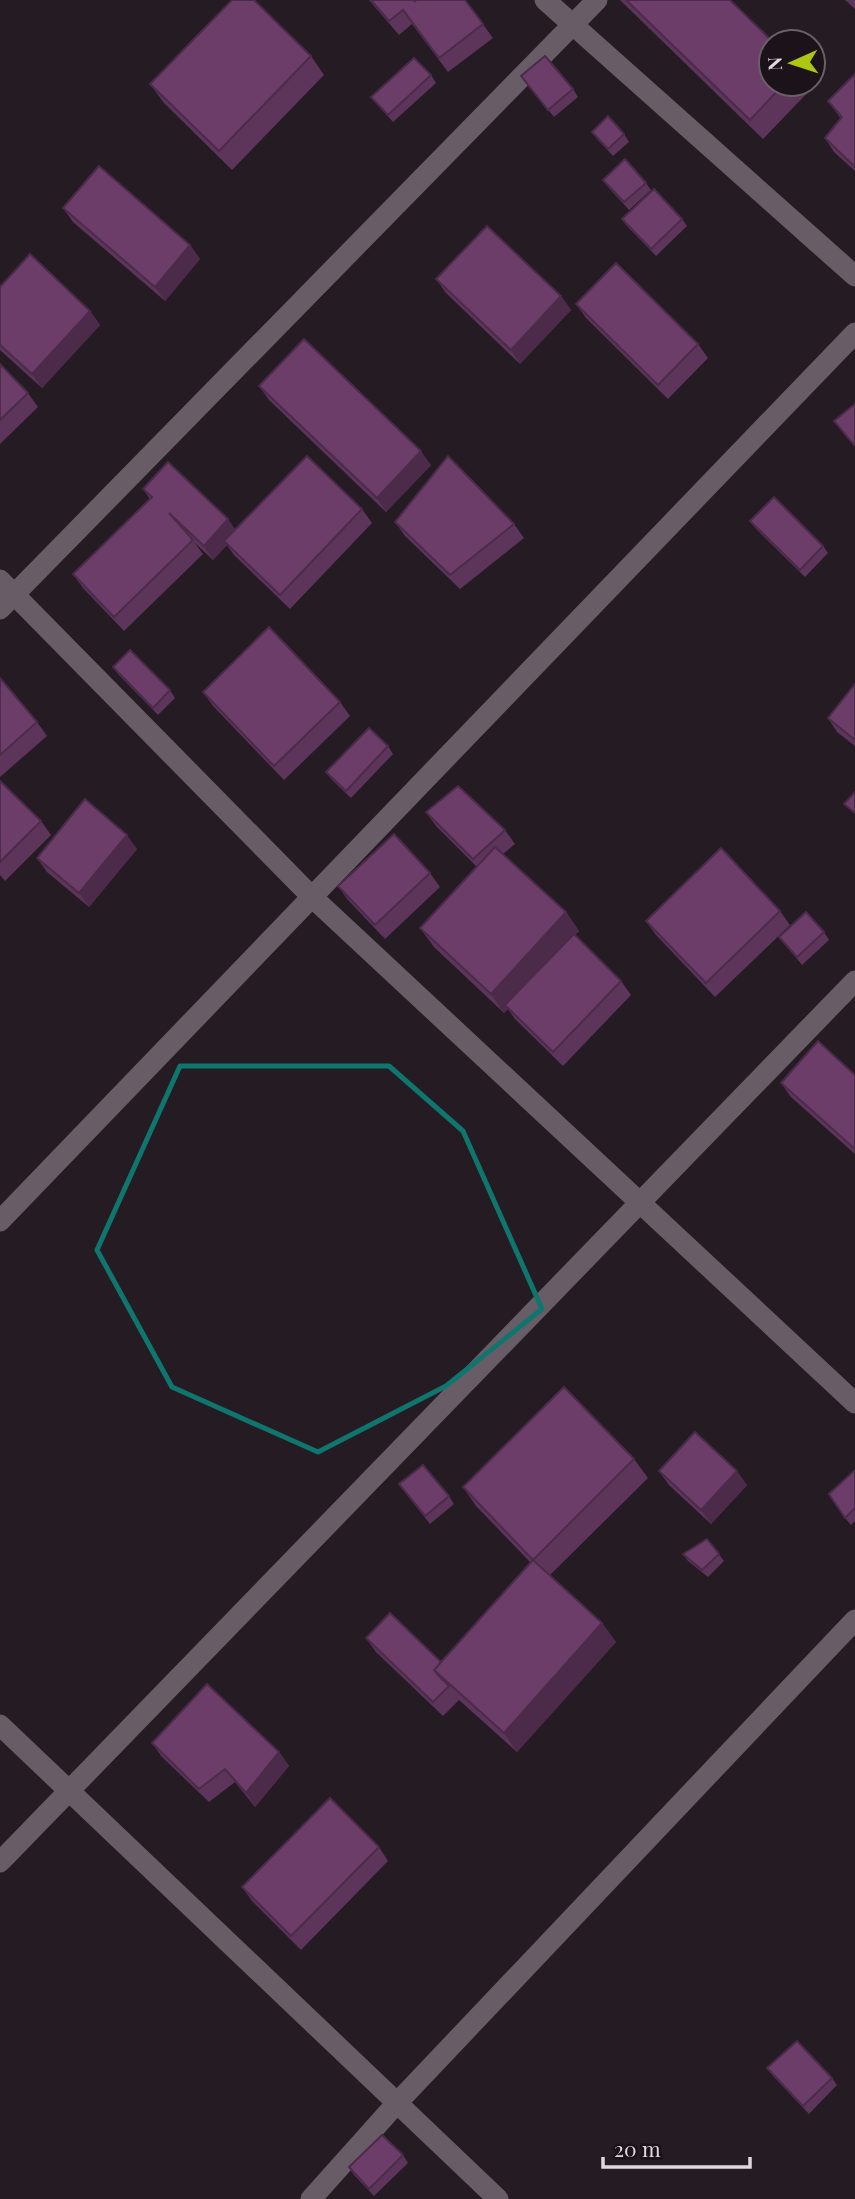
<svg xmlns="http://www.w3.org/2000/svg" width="855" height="2199" viewBox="0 0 855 2199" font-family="'Playfair Display',serif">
<rect width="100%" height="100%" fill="#241b23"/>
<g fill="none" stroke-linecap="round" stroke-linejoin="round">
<g stroke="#685d67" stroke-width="21">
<polyline points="545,0 855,276"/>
<polyline points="0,580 312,897 855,1403"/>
<polyline points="0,609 597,0"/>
<polyline points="0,1221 855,333"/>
<polyline points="0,1725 498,2199"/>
<polyline points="0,1862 855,981"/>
<polyline points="311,2199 396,2104 855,1620"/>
</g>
</g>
<g fill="#5d345a">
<polygon points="369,0 465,0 493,38 448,72 412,24 399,35"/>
<polygon points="620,0 730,0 771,84 811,84 813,87 763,139"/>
<polygon points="845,0 855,0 855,9"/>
<polygon points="311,56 324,75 232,170 164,103 150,84"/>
<polygon points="855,74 855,171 834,152 825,138 841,119 828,101"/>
<polygon points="431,75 436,83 393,122 371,97"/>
<polygon points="521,76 573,89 578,97 554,117"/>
<polygon points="592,132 624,134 629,142 613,156 597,139"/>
<polygon points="603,180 646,183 651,190 629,210 608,187"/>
<polygon points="63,208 190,245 200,259 165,301 73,222"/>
<polygon points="622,219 682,219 687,226 656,256 627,226"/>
<polygon points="436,279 561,296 571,310 520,364 446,293"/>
<polygon points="0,287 90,311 100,325 42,388 0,350"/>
<polygon points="576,304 698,344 708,358 668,399 586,318"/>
<polygon points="0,364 28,393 38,407 0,444"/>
<polygon points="259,386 431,465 386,512 269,400"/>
<polygon points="143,489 236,530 362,509 372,523 290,609 234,555 227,545 213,560 194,542 203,554 124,631 83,588 73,574 150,499"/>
<polygon points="750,521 823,546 828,553 805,577 756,529"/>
<polygon points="395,522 514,524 524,538 460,589 405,536"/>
<polygon points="113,667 170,690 175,698 158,715 118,674"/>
<polygon points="0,678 37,722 47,736 0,777"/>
<polygon points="855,684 855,746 837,732 828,718"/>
<polygon points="203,692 340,702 350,716 284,780 213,706"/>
<polygon points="388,746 393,754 351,798 332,780 326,772"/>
<polygon points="0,781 41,821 51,835 5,881 0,875"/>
<polygon points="426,812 505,830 515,844 503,854 566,912 579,931 575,935 621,981 631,995 563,1066 515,1019 508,1009 504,1013 434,947 420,928 477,867 436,826"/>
<polygon points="137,849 89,907 47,872 37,858"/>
<polygon points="430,873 440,887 385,939 348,900 338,886"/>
<polygon points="780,911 790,925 715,997 656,935 646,921"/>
<polygon points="824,932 829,940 802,965 779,937"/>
<polygon points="855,1075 855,1154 791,1097 781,1083"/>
<polygon points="634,1459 648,1478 550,1575 602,1623 616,1642 517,1752 459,1700 443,1716 376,1652 366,1638 441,1662 530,1562 476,1506 463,1487"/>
<polygon points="855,1470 855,1521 851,1525 845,1518"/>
<polygon points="659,1471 747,1485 711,1524 669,1485"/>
<polygon points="405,1492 449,1496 454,1504 430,1524"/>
<polygon points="707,1539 724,1561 708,1577 688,1561 683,1554"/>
<polygon points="152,1743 279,1752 289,1766 255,1807 235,1782 209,1802 162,1757"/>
<polygon points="379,1847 388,1861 301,1950 252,1901 242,1887"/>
<polygon points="767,2068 832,2078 837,2085 809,2114 773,2076"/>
<polygon points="403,2155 408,2163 374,2196 354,2175 349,2167"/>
</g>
<g fill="#4c2b4a">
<polygon points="190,245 200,259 165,301 155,287"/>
<polygon points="561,296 571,310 520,364 511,350"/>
<polygon points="90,311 100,325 42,388 32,374"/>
<polygon points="421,451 431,465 386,512 377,498"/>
<polygon points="228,519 238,533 224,541 227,545 213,560 204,546"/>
<polygon points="127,835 137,849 89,907 79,893"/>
<polygon points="566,912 579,931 508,1008 505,1005 508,1009 504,1013 491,994"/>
<polygon points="737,1471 747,1485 711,1524 701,1510"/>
<polygon points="602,1623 616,1642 517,1752 504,1733"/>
<polygon points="279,1752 289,1766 255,1807 246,1793"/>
</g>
<g fill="#6c3d69" stroke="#4c2b4a" stroke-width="2">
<polygon points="232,0 254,0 311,56 219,151 150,84"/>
<polygon points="371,0 416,0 414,2 417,0 465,0 483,24 439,58 403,10 389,21"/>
<polygon points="626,0 730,0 773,42 771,42 771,84 784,84 750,120"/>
<polygon points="545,56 573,89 548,110 521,76"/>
<polygon points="414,58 431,75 388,115 371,97"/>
<polygon points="855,74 855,167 825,138 842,117 828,101"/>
<polygon points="608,116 624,134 608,149 592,132"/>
<polygon points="625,159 646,183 624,202 603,180"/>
<polygon points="99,166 190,245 155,287 63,208"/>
<polygon points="654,189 682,219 651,249 622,219"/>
<polygon points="487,226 561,296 511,350 436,279"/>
<polygon points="30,254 90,311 32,374 0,345 0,287"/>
<polygon points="616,263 698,344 658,385 576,304"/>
<polygon points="304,339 421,451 377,498 259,386"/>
<polygon points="0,364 28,393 0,420"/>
<polygon points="855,404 855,444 854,445 834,421"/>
<polygon points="307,456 362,509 280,595 224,541"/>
<polygon points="448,456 514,524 450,575 395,522"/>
<polygon points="168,462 228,519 204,546 169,513 193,540 114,617 73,574 152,497 143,489"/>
<polygon points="774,497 823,546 800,570 750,521"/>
<polygon points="269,627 340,702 274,766 203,692"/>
<polygon points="130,650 170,690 153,708 113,667"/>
<polygon points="0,678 37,722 0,755"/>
<polygon points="855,684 855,740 828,718"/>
<polygon points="369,728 388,746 346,791 326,772"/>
<polygon points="0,781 41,821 0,862"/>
<polygon points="458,786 505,830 473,859 426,812"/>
<polygon points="855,792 855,813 844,804"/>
<polygon points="85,799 127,835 79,893 37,858"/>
<polygon points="394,834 430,873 375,925 338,886"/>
<polygon points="495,847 566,912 491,994 420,928"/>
<polygon points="721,848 780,911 706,983 646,921"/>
<polygon points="806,912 824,932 797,957 779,937"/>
<polygon points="574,934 621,981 553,1052 505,1005"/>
<polygon points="818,1041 855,1075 855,1149 781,1083"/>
<polygon points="564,1387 634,1459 533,1560 463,1487"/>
<polygon points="695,1432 737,1471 701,1510 659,1471"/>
<polygon points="423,1465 449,1496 425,1516 399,1484"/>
<polygon points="855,1470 855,1508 845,1518 829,1494"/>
<polygon points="707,1539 719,1554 702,1570 683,1554"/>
<polygon points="533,1560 602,1623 504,1733 434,1670"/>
<polygon points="390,1613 441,1662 434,1670 438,1675 449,1686 433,1702 366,1638"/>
<polygon points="207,1684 279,1752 246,1793 225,1769 199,1789 152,1743"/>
<polygon points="330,1798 379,1847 291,1936 242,1887"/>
<polygon points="797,2041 832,2078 803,2106 767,2068"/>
<polygon points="382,2135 403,2155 369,2189 349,2167"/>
</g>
<path fill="none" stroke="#0f766e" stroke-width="5" stroke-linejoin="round" d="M180 1066H389L463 1131 542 1309 446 1386 318 1452 172 1387 97 1250Z"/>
<g transform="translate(792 63) rotate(267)"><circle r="33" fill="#1b121a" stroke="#696168" stroke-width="2"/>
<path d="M0-5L12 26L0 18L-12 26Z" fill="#acc612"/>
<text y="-10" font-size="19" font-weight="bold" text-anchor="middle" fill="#dfd8de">N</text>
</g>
<path d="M603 2157v10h147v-10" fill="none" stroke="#dfd8de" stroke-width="3.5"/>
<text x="614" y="2157" font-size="21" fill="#dfd8de" stroke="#1b121a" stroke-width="5" paint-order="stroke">20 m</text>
</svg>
